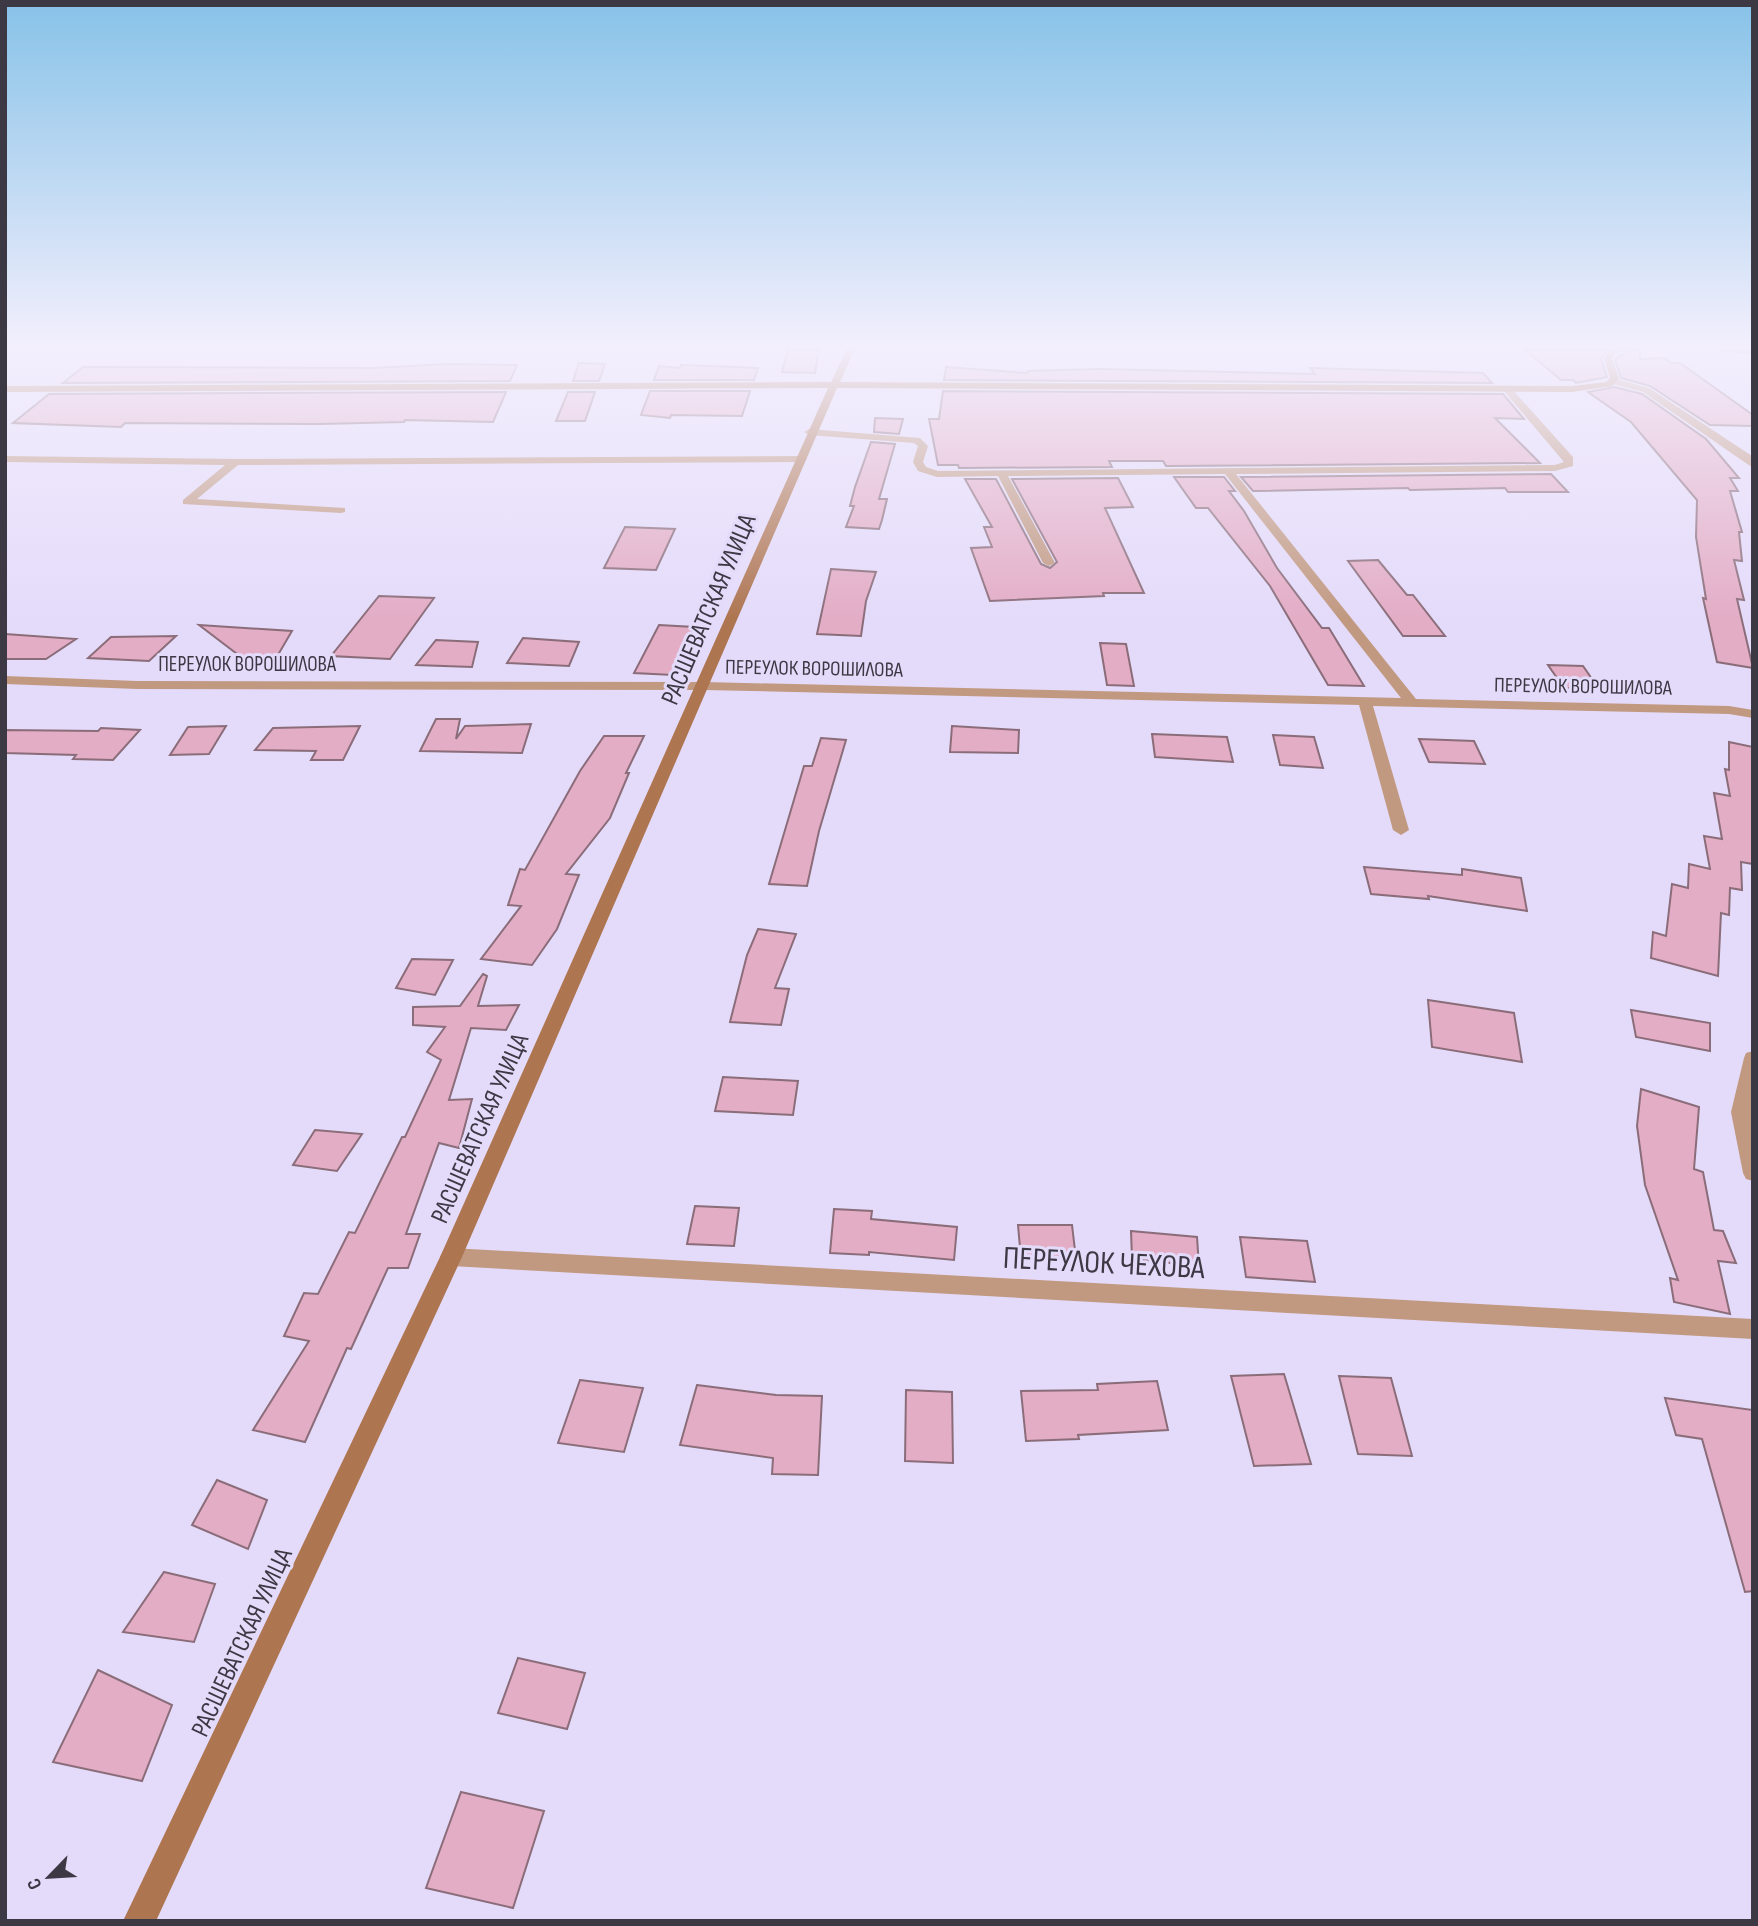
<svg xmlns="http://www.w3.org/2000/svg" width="1758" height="1926" viewBox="0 0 1758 1926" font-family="'Sofia Sans Condensed',sans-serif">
<rect width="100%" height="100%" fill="#e4dbfa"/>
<g fill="#e3adc6" stroke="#8b6d7a" stroke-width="2">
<polygon points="788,349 819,349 815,373 782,372"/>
<polygon points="1524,349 1607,349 1601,359 1607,377 1576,383 1573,380 1561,380"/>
<polygon points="1633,349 1640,349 1640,359 1665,358 1671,363 1680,363 1753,415 1753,426 1710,425 1650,386 1621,378 1615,359"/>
<polygon points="579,363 605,364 599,381 573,381"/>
<polygon points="449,364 517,365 510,381 63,383 83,367 373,368"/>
<polygon points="681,365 758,368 754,380 654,380 659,366 680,368"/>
<polygon points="946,367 1027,373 1028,371 1100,369 1315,374 1310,368 1483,373 1492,383 944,380"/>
<polygon points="1614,387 1642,394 1706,439 1739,478 1730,478 1738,491 1730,491 1742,532 1739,532 1742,561 1734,560 1744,600 1737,599 1753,668 1717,662 1703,598 1706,599 1696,537 1697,500 1631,422 1588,392"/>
<polygon points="650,391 750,391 742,416 671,415 670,418 641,415"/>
<polygon points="943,391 1503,394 1524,419 1495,418 1540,463 1166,466 1163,461 1109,461 1112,467 959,468 958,465 938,465 929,419 939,419"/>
<polygon points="506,392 493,422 405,420 404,422 320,424 125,423 121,427 13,423 49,394"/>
<polygon points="568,392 595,392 585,421 556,421"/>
<polygon points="875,418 903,419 899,434 874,432"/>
<polygon points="871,442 895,444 879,499 887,499 882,520 879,529 846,527 854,506 850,506 855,487"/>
<polygon points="1551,474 1568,492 1508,492 1505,488 1410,490 1408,488 1253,491 1241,477"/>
<polygon points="1174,477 1224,477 1235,491 1229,491 1244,511 1277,568 1322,628 1329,628 1364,686 1328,685 1270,586 1208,508 1196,508"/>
<polygon points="1118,478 1133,507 1105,508 1144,593 1103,593 1104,596 990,601 971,548 992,547 984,527 992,527 965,479 996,479 1041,564 1050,568 1057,562 1012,479"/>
<polygon points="625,527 675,529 656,570 604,568"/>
<polygon points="1378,560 1407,595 1413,595 1445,636 1403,636 1348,561"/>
<polygon points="831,569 876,572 866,601 861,636 817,634"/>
<polygon points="379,596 434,598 390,659 331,656"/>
<polygon points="199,625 292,631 275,660 245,660"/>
<polygon points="659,625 694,627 673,675 634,673"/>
<polygon points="5,634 76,639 46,659 5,659"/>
<polygon points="176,636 149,661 88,658 111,637"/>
<polygon points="523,638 579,642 569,666 507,663"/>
<polygon points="436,640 478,642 472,667 416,665"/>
<polygon points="1100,643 1126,644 1134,686 1107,685"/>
<polygon points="1548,665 1583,666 1599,689 1564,688"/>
<polygon points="436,719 460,719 456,739 465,726 531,724 522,753 420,751"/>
<polygon points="226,726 209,754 170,755 188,727"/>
<polygon points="360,726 343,760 311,760 316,751 255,750 273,728"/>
<polygon points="952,726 1019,730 1018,753 950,752"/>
<polygon points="101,728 140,730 113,760 73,759 76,755 5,753 5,730 98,731"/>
<polygon points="1152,734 1227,737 1233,762 1155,757"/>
<polygon points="1273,735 1314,737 1323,768 1280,765"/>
<polygon points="604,736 644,736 626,773 629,773 610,818 566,874 579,875 557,929 532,965 481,959 521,906 508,905 520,869 525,870 580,771"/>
<polygon points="821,738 846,740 819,831 807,886 769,884 804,766 812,766"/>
<polygon points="1419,739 1474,741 1485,764 1429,762"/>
<polygon points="1729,742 1753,747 1753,864 1741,862 1742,890 1730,888 1729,915 1721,913 1718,976 1651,958 1653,932 1666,936 1672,884 1688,888 1689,864 1710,869 1704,836 1722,839 1714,793 1730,796 1725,769 1729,770"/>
<polygon points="1364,867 1462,875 1462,869 1521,878 1527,911 1428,896 1429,899 1371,894"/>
<polygon points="758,929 796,934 775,988 789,989 781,1025 730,1022 747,955"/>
<polygon points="412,959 453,960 435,995 396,988"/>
<polygon points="483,974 487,976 478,1006 519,1005 506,1030 471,1028 449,1100 472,1099 459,1148 439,1143 406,1234 420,1234 408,1268 388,1268 351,1349 347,1348 305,1442 253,1430 309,1341 284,1336 304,1293 318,1294 349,1232 355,1233 402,1137 405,1137 441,1060 427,1052 445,1027 413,1025 413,1007 460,1006"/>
<polygon points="1428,1000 1514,1013 1522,1062 1432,1047"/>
<polygon points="1631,1010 1710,1023 1710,1051 1636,1037"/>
<polygon points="723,1077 798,1081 793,1115 715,1111"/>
<polygon points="1641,1089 1699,1107 1694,1169 1703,1172 1714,1230 1723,1231 1736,1263 1718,1261 1730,1314 1674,1302 1670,1278 1678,1280 1645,1185 1637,1126"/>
<polygon points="315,1130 362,1134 337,1171 293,1165"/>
<polygon points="695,1206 739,1208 734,1246 687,1244"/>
<polygon points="834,1209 872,1211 871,1219 957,1227 954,1260 869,1252 869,1255 830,1253"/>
<polygon points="1018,1225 1072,1225 1076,1259 1021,1259"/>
<polygon points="1131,1231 1197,1237 1199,1266 1132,1259"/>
<polygon points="1240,1237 1307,1241 1315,1282 1246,1277"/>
<polygon points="1284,1374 1311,1464 1254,1466 1231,1376"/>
<polygon points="1339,1376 1391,1378 1412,1456 1358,1454"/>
<polygon points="580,1380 643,1388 624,1452 558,1443"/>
<polygon points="1157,1381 1168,1430 1078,1435 1079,1439 1026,1441 1021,1391 1098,1390 1097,1384"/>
<polygon points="697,1385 776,1395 822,1396 818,1475 772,1474 773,1458 680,1445"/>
<polygon points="906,1390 952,1392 953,1463 905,1461"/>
<polygon points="1665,1398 1753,1410 1753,1591 1745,1592 1702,1439 1676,1435"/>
<polygon points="217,1480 267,1500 248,1549 192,1525"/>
<polygon points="164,1572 215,1584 194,1642 123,1632"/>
<polygon points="518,1658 585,1673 567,1729 498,1713"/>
<polygon points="98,1670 172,1705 142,1781 53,1762"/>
<polygon points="461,1792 544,1811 513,1908 426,1888"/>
</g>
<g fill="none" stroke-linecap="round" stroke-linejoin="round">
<g fill="#c19981" fill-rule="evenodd">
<polygon points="1612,378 1649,388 1752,456 1753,468 1643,392 1609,383 1608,381"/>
<polygon points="1504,387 1510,387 1573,457 1573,466 1555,471 1236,474 1416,699 1729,706 1753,710 1753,718 1729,714 1373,706 1409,830 1401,835 1393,830 1359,705 704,690 137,689 5,684 5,676 137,681 704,682 1401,698 1225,474 1008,476 1055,563 1049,566 1043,563 998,476 937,477 918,471 913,462 918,446 914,443 809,435 804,432 809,429 920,438 928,446 923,462 926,467 938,471 1555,465 1564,462 1504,391"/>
<polygon points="5,456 235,459 802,456 807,459 802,462 238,465 197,499 345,508 345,512 341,513 183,504 183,500 225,465 5,462"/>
<polygon points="1753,1051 1753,1181 1746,1179 1743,1173 1731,1112 1744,1058 1746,1053"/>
<polygon points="451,1248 1753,1319 1753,1339 451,1266 443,1263 440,1257 443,1251"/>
</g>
<g fill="#ae7551" fill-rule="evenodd">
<polygon points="847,349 855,349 840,382 1572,386 1606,382 1610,378 1604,358 1610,349 1630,349 1616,353 1612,358 1619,378 1612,386 1572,392 837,388 462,1257 156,1921 123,1921 440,1257 828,388 5,392 5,386 831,382"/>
<polygon points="1717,349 1753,349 1753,354 1721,352"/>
</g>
</g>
<linearGradient id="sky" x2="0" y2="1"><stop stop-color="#87c2e8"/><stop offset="0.56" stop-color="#f3effd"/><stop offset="1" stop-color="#f3effd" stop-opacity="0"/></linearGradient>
<rect width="1758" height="618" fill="url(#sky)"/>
<g text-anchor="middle" stroke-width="6" stroke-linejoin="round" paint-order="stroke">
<g font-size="21" fill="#3c3844" stroke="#e4dbfa">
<text x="247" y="671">ПЕРЕУЛОК ВОРОШИЛОВА</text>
<text transform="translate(814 668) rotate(1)" y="7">ПЕРЕУЛОК ВОРОШИЛОВА</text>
<text transform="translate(1583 686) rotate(1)" y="7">ПЕРЕУЛОК ВОРОШИЛОВА</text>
</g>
<g font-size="26" fill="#3c3844" stroke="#e4dbfa">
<text transform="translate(708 609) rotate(-67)" y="9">РАСШЕВАТСКАЯ УЛИЦА</text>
<text transform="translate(479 1128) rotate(-66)" y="9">РАСШЕВАТСКАЯ УЛИЦА</text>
<text transform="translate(241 1642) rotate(-65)" y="9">РАСШЕВАТСКАЯ УЛИЦА</text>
</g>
<g font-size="32" fill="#3c3844" stroke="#e4dbfa">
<text transform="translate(1104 1262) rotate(3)" y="11">ПЕРЕУЛОК ЧЕХОВА</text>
</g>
</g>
<rect width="1758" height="1926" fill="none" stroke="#3c3844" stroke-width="14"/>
<g transform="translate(49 1877) rotate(245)" stroke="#e4dbfa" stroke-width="5" paint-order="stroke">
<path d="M0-5L12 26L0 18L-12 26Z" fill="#3c3844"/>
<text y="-10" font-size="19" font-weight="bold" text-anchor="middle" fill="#3c3844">С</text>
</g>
</svg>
